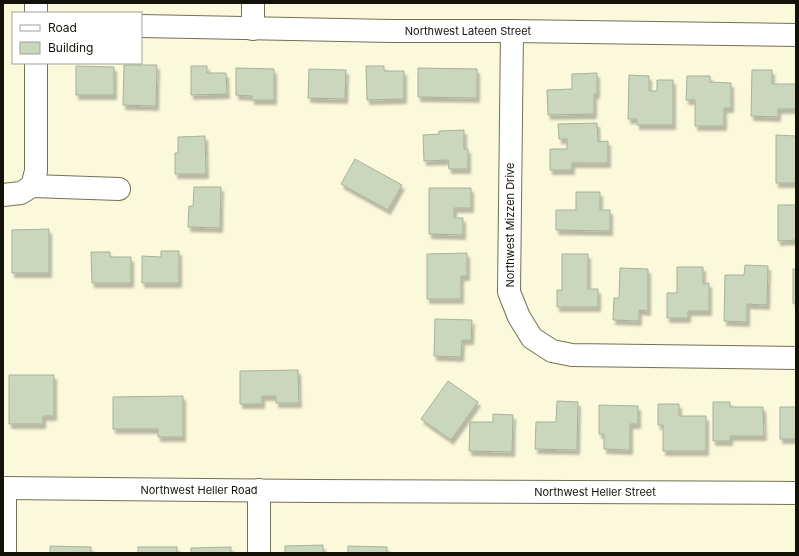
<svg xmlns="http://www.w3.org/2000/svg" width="799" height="556" viewBox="0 0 799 556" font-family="Inter,sans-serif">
<defs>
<filter id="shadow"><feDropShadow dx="2.5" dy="4.5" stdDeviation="1" flood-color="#0004"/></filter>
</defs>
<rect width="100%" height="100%" fill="#fbf9dc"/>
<g fill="#cad7bc" stroke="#a6b299" filter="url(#shadow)">
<polygon points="124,65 157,65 156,106 123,105"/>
<polygon points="76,66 114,67 114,95 76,95"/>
<polygon points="191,66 207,66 207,73 226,73 227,94 191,95"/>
<polygon points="366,66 384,66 384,71 404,71 404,99 367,100"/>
<polygon points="236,68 274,69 274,100 252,100 252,96 236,95"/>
<polygon points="418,68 477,69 477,98 418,97"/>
<polygon points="309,69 346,70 345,99 308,98"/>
<polygon points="752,70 772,70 772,84 796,84 796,109 778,109 778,117 751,116"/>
<polygon points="597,73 597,94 594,94 594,114 548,115 547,90 572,89 572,74"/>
<polygon points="629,75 649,76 649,91 657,91 657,80 673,80 673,125 637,125 637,119 628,119"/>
<polygon points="687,76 710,76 710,82 731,83 731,108 724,108 724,126 695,126 695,100 686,100"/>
<polygon points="597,123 598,142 608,141 608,163 572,163 572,170 550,170 550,149 567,149 567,139 559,139 558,124"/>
<polygon points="464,130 464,149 468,149 468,169 449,169 448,160 424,161 423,135 439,134 439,131"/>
<polygon points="776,135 796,136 796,183 776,183"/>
<polygon points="205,136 206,174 175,174 175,153 178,153 178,137"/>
<polygon points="355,159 402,185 388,210 341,184"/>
<polygon points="194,187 221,187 220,228 188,227 189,206 193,206"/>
<polygon points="429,188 471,188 471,208 454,208 454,218 463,218 463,235 429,234"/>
<polygon points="576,192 600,192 600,210 610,210 610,231 556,230 556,210 576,210"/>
<polygon points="778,205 796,205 796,240 778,241"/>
<polygon points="49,229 49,273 12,273 12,230"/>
<polygon points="161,251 179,251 179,283 142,283 142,256 161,257"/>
<polygon points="91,252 110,252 110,257 131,257 131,283 92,283"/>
<polygon points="467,253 467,276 461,276 461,299 427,299 427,254"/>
<polygon points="562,254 588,254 588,289 598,289 598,307 557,307 557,290 562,290"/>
<polygon points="745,265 768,266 767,305 747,304 747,322 724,321 725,275 744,275"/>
<polygon points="677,267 703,267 703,284 709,283 709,311 688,311 688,318 667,318 667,293 677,293"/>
<polygon points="620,268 648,269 648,311 639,310 639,321 613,320 614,298 619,298"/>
<rect x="793" y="269" width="3" height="34"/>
<polygon points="435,319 472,320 471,340 462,340 461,357 434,356"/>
<polygon points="298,370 299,403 276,403 276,396 262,396 262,404 240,404 240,371"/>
<polygon points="9,375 54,375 54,416 43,416 43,424 9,424"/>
<polygon points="448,381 478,402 451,440 421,419"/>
<polygon points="183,396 183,437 158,437 158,429 113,429 113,397"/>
<polygon points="557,401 578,402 577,450 535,449 536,422 556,422"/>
<polygon points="713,402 730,402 730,407 763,407 764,436 730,436 730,441 713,441"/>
<polygon points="658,404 679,404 679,416 706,416 706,451 663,451 663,425 658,425"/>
<polygon points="599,405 638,406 638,424 630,424 630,450 604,449 604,434 599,434"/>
<rect x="780" y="407" width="16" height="32"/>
<polygon points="493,414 513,415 512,452 469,451 470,422 493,422"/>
<polygon points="323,545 323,553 285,553 285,546"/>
<polygon points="50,546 91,547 91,553 43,553 50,553"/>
<polygon points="348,546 387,547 387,553 348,553"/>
<rect x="138" y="547" width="39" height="6"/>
<polygon points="231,547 231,553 191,553 191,548"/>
</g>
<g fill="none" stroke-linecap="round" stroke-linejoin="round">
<defs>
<g id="street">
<polyline points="36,13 36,3"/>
<polyline points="141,26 391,31 512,31 796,35"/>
<polyline points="253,29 253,3"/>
<polyline points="512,31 509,292 519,317 532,338 552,351 572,355 796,358"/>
<polyline points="32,186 119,189"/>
<polyline points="3,195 21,193 32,186 36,171 36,63"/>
<polyline points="259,490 259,553"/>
<polyline points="5,553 5,488"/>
</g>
<polyline id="secondary" points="3,488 313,491 796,493"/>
</defs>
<use href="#street" stroke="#737057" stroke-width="24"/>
<use href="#secondary" stroke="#737057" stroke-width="24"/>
<use href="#street" stroke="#fff" stroke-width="22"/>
<use href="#secondary" stroke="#fff" stroke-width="22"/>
</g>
<g text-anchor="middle" stroke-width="4" stroke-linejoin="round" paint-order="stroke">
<g font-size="11" fill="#131208" stroke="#fff">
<text x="468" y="35">Northwest Lateen Street</text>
<text transform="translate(510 225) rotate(-90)" y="4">Northwest Mizzen Drive</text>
<text x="199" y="494">Northwest Heller Road</text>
<text x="595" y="496">Northwest Heller Street</text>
</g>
</g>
<rect width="799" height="556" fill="none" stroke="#131208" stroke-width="8"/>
<rect x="12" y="12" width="130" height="52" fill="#ffffff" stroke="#a1a09c"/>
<rect x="20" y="25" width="20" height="6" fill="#ffffff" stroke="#a1a09c"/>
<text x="48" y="32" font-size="12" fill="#131208">Road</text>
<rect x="20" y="42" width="20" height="12" fill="#cad7bc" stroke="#a1a09c"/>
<text x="48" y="52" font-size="12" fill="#131208">Building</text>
</svg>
